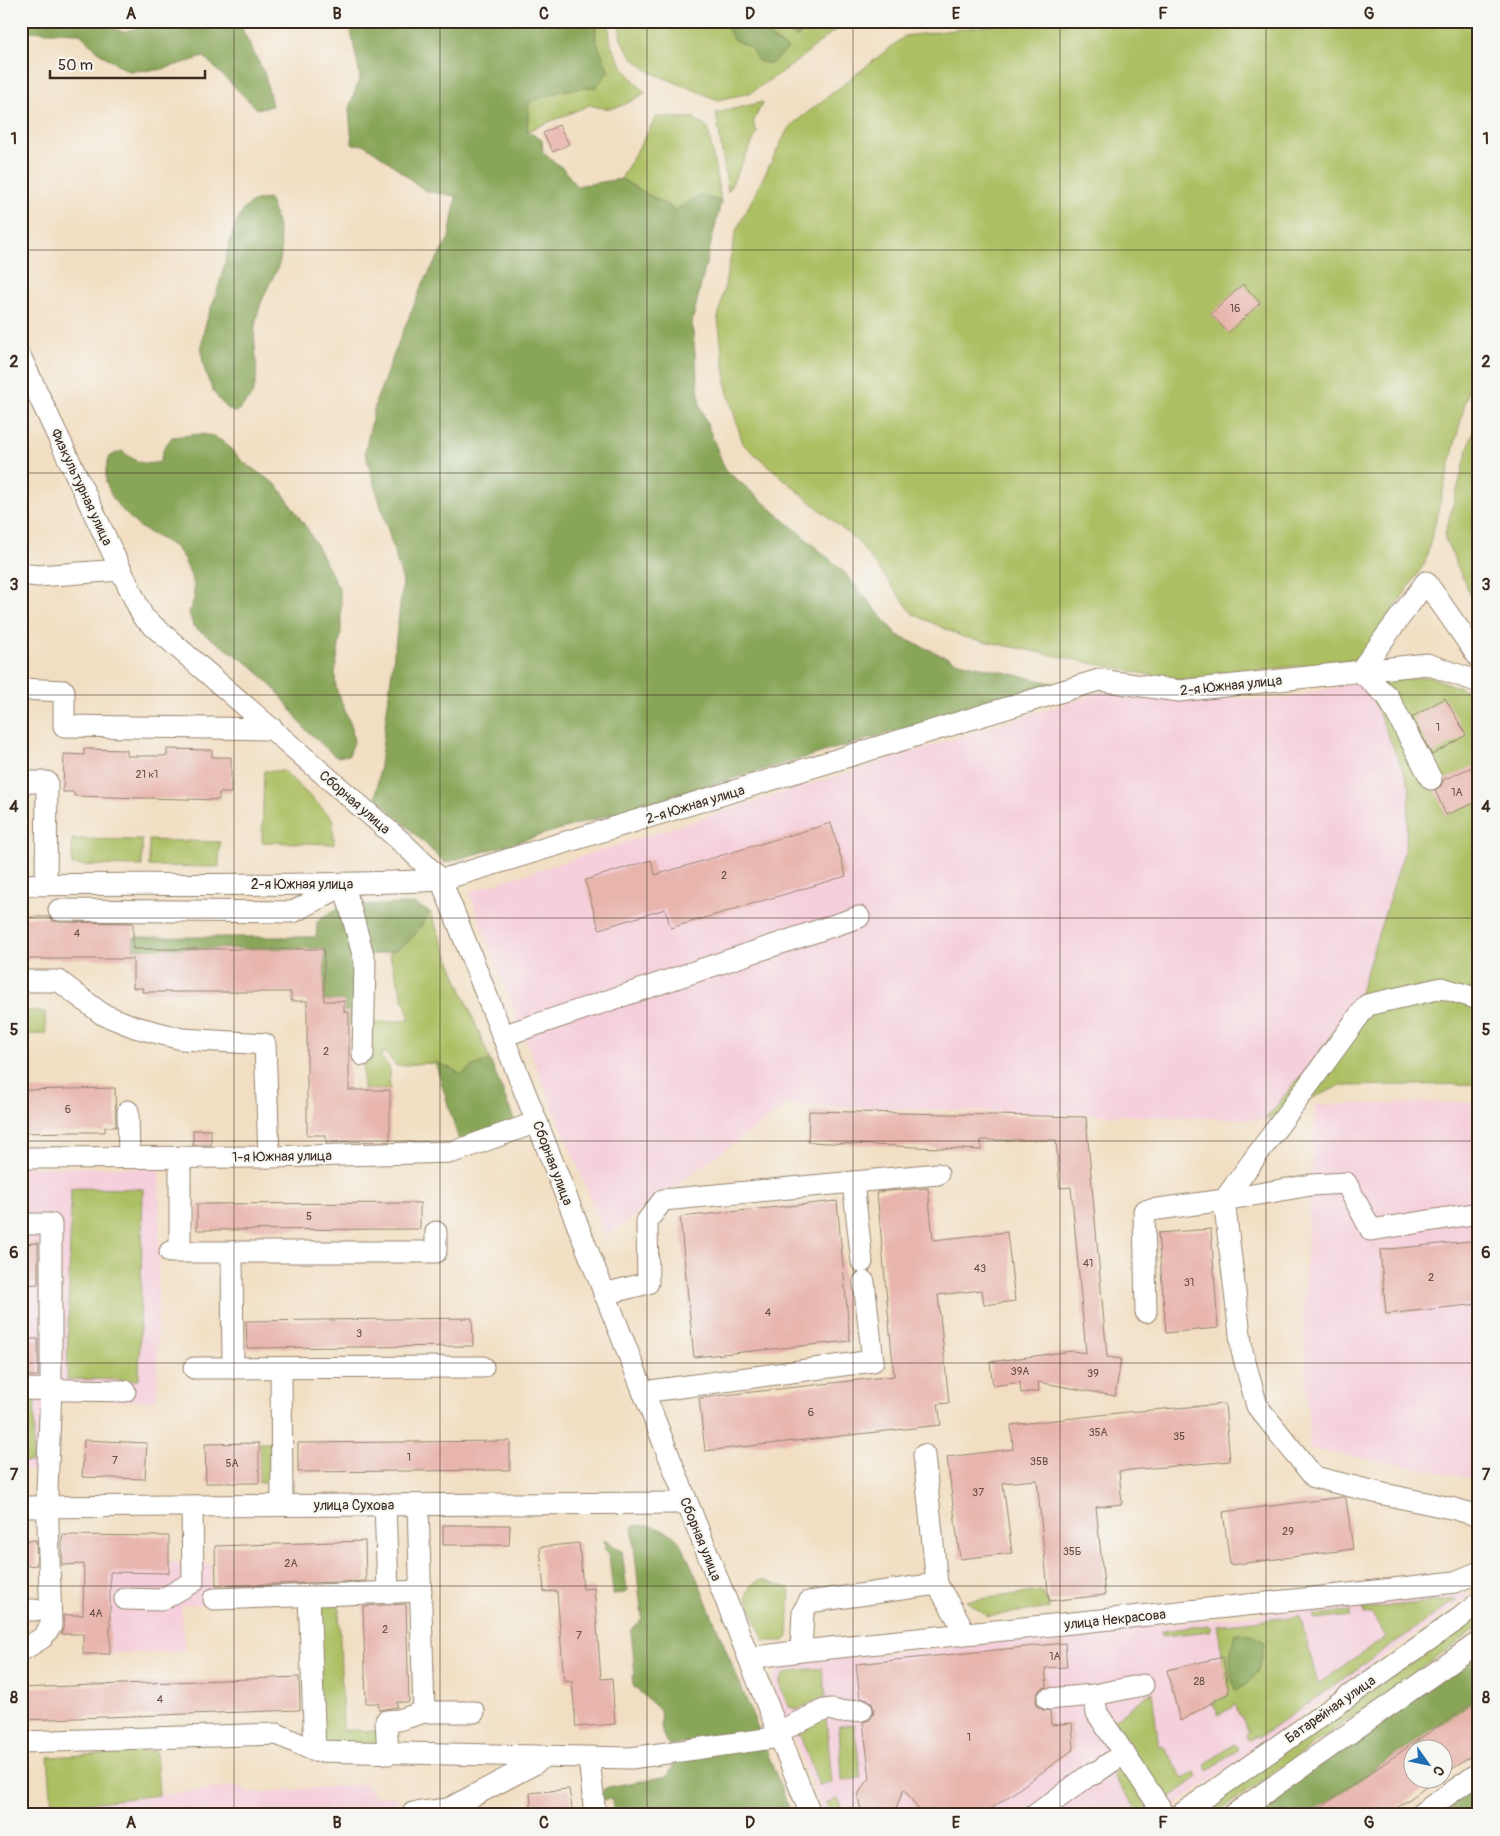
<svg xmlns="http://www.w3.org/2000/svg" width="1500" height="1836" viewBox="0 0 1500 1836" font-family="Pangolin,sans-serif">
<rect width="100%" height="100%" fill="#f6f6f2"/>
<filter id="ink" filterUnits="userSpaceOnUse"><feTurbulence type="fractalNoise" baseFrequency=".02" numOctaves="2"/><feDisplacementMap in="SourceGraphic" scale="10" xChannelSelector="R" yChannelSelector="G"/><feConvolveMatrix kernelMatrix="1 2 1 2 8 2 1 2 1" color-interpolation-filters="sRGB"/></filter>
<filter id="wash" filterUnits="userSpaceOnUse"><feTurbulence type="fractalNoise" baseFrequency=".0096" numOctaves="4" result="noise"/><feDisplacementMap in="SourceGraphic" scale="20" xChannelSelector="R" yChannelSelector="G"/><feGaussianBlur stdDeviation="1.12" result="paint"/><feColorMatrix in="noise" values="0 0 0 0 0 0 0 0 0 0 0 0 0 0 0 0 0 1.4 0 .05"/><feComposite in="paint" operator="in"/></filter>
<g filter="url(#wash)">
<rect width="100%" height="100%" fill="#f2dfc3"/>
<g fill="#f5cfdb">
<polygon points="1365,681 1410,787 1405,849 1359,995 1318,1054 1265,1120 787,1105 606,1236 521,1029 469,892 1102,692 1276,700"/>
<polygon points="1479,1102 1479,1479 1310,1449 1303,1316 1315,1105"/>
<polygon points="21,1167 160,1168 157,1401 44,1399 41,1470 21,1470"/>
<polygon points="83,1535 169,1536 169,1563 210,1563 211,1604 181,1605 185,1651 83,1654"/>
<polygon points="1466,1593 1468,1594 1468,1597 1162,1815 824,1815 773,1686 773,1678 779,1668 787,1664"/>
<polygon points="365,1784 375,1796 398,1796 399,1815 44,1815 52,1807 239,1786 249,1793"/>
</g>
<g fill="#acbf62" stroke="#747440">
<path d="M596 21H608L611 45 624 69 645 93C625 105 614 113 590 105L527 131 529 102 565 90 596 87Z"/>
<polygon points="619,21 728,21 726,23 734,40 750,47 758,61 766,34 763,26 773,23 797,37 810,28 806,21 846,21 792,65 750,93 718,100 650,72 634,59 621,40"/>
<polygon points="1025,21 1479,21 1479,348 1425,563 1360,659 1175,680 963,637 913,614 860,544 743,444 727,390 718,318 736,231 789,127 905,36"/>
<polygon points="763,102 753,122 757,133 728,192 716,113"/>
<polygon points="656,117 694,118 708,128 721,202 701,195 675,210 621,179"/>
<polygon points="1479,409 1479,614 1445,539 1445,534"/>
<polygon points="1430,677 1479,695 1479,1084 1339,1086 1265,1120 1318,1054 1359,995 1405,849 1410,787 1365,681"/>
<polygon points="264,771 284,771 333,819 334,844 262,842"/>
<polygon points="72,839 142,840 142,866 72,865"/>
<polygon points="149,840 220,842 219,867 149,866"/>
<path d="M430 912 490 1060 473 1066 461 1075C440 1058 421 1064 396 1066L385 1052 380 1056 389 1067 390 1090H363C363 1071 361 1037 375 1023L410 1020 389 953C410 945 418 930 430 912Z"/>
<polygon points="21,1010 45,1012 46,1034 21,1035"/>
<polygon points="71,1188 143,1189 139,1380 67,1379"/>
<polygon points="21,1399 35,1399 33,1462 21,1462"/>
<polygon points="259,1443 275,1443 275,1482 259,1483"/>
<path d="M762 1580 790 1588 788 1635 784 1641H764L747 1598C747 1587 752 1583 762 1580Z"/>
<polygon points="1041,1591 1051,1608 987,1616 966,1601"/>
<polygon points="1457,1599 1260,1737 1254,1737 1250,1740 1247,1739 1246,1735 1249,1732 1235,1705 1219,1715 1212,1703 1229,1693 1217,1625 1300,1616 1318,1684 1386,1637 1372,1614 1364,1615 1363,1609"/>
<polygon points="334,1602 339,1609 343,1730 379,1731 380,1744 321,1747 318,1605"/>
<polygon points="1350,1611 1350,1616 1315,1620 1313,1615"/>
<polygon points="1479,1614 1479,1627 1469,1634 1214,1815 1195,1815"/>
<polygon points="1209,1625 1212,1628 1210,1631 1163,1636 1161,1634 1162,1631"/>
<path d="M822 1669 826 1696 797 1710 788 1706C786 1699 780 1690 780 1683 779 1668 811 1669 822 1669Z"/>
<polygon points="1152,1692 1159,1747 1163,1745 1184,1779 1195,1772 1198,1777 1168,1799 1164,1796 1114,1720"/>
<polygon points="826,1716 832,1783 819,1785 798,1731"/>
<polygon points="854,1724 861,1778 842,1781 839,1726"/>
<polygon points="1234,1744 1237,1747 1238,1750 1210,1769 1207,1769 1205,1764"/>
<polygon points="156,1751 159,1795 52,1807 48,1757"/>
<polygon points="1118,1768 1123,1771 1149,1807 1150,1815 1131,1815 1137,1810 1114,1778 1114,1772"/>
<polygon points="838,1798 844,1815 831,1815 826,1803"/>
</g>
<g fill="#89a658" stroke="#62683b">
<polygon points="21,21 105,21 109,26 123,32 137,28 141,21 238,21 265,75 272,106 257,109 204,57 159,70 128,71 101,54 79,33 21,31"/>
<polygon points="349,21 596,21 595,38 609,71 596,87 565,90 529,102 527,131 542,140 543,153 565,170 576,186 621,179 675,210 701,195 721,202 692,322 700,406 725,469 841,569 898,636 955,661 1056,684 445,863 376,797 403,582 365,452 376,401 397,346 423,283 449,238 456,196 425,191 388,161 365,145 352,144 349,109 360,77"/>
<polygon points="728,21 806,21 810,28 797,37 773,23 764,26 766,34 788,49 771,64 758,61 750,47 734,40 725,23"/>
<path d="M269 199C275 211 282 241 281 255 279 270 270 281 265 294 261 302 258 312 256 320 251 343 261 367 254 389 251 400 243 406 235 413 231 410 226 408 223 404 212 393 203 371 202 355 200 330 211 311 218 288 227 262 228 231 245 208 252 200 260 200 269 199Z"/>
<path d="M200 434 213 436 225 443 243 462 278 486 308 530 339 588 341 602V631L335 674 336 688 352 728 354 742 349 755 336 757 305 729 281 696 253 667 193 626 189 612 194 599V585L184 559 175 547 139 527 119 507 111 495 106 482V468L110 456 122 451C137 462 142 466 160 462L164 448 172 437Z"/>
<path d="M414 904 430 912C410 943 406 951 369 955L355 905Z"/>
<polygon points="343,905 358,959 358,1025 349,1025 344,1012 344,1001 324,1001 324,949 133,949 134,937 316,937 317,922 329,913"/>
<polygon points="490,1060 515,1122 460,1144 435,1062 454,1070 461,1075 473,1066"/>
<path d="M648 1525 660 1529 671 1534 681 1543 698 1581 760 1733 669 1745C660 1737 661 1721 660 1710L633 1686 632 1676H635L631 1631 642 1618 632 1528 633 1526Z"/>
<polygon points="604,1540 622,1551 627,1590 625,1593 613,1594 609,1554 605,1551"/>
<path d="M1235 1634H1252L1264 1642C1262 1664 1258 1682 1235 1690 1229 1667 1228 1657 1235 1634Z"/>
<polygon points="1473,1657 1479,1667 1479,1698 1309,1815 1249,1815"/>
<polygon points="765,1747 792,1815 614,1815 612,1799 598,1800 598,1797 604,1789 608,1787 668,1776 676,1759"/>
<polygon points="1479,1773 1479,1815 1419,1815"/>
</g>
<g id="blocks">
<g fill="#e8b5ad">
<polygon points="559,125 569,144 553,152 543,133"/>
<polygon points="1243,284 1260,303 1228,333 1211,314"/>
<polygon points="1445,698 1466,735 1432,755 1412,717"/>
<polygon points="84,749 127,750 127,756 167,756 167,749 212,750 212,757 231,757 231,793 219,793 219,800 74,796 74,792 63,792 64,754 84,755"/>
<polygon points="1479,764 1479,801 1446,815 1435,790 1441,786 1443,780"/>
<polygon points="831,823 846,876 671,928 665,909 599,929 585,880 651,860 655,875"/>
<polygon points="21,917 49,917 53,921 59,922 133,923 133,949 324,949 324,1001 344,1001 344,1012 349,1012 349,1090 390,1090 390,1141 326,1142 326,1135 307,1135 307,1001 291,1001 291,992 142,992 143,988 133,988 133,959 21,959"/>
<polygon points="115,1088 116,1127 105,1127 105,1132 71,1132 25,1133 25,1129 21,1129 21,1090"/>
<polygon points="809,1111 1086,1117 1107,1357 1121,1359 1115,1396 1038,1382 1039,1391 1021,1393 1020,1382 993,1386 990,1362 1072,1351 1086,1353 1071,1187 1060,1188 1056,1140 981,1140 981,1150 808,1142"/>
<rect x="193" y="1130" width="18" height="15"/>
<polygon points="928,1188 933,1240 1007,1232 1015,1301 984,1305 982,1290 938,1295 949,1403 938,1404 941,1425 705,1451 699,1398 894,1376 877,1192"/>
<polygon points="837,1201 850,1341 694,1357 680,1217"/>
<polygon points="420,1203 420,1229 197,1230 197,1204"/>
<polygon points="1211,1229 1218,1328 1166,1333 1158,1233"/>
<polygon points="1479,1240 1479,1304 1386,1314 1380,1250"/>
<polygon points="38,1243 38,1284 21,1285 21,1244"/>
<polygon points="472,1318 473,1346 247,1348 246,1321"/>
<rect x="21" y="1339" width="17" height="37"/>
<polygon points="1225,1404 1230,1461 1119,1471 1122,1504 1096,1507 1105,1595 1049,1601 1037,1480 1003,1483 1012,1553 960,1559 947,1457 1013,1449 1011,1425 1127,1412"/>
<polygon points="84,1440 147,1443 145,1479 82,1477"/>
<polygon points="510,1441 510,1470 298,1472 298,1443"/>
<polygon points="259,1443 259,1483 206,1483 205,1444"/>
<polygon points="1343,1497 1346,1498 1353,1549 1230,1565 1223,1512"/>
<polygon points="443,1525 510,1525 509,1545 443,1545"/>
<polygon points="62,1535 169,1536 169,1573 110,1572 110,1654 83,1654 83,1634 61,1634 64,1626 63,1615 83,1615 84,1564 62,1565"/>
<polygon points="36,1540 37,1565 21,1566 21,1541"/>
<polygon points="365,1541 366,1581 216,1586 215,1546"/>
<polygon points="579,1543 583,1589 594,1588 601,1679 612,1678 615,1724 576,1727 572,1681 564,1682 557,1591 544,1592 540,1547"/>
<polygon points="406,1604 409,1702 397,1702 397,1707 379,1710 378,1703 366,1703 363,1606"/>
<polygon points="1065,1643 1067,1667 1045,1668 1047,1687 1040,1689 1037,1694 1036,1700 1038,1707 1043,1710 1050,1711 1051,1725 1072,1723 1074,1749 983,1815 922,1815 904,1789 893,1815 865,1815 861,1810 858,1797 860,1791 870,1778 863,1722 870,1720 873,1716 874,1709 872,1703 868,1699 860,1698 856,1664"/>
<polygon points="1223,1657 1229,1693 1180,1721 1167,1670"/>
<polygon points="299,1677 300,1710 21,1720 21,1688"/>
<polygon points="1479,1698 1479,1751 1442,1776 1442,1748 1412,1748 1412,1778 1439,1778 1408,1800 1387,1815 1309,1815"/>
<polygon points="569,1789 573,1815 532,1815 530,1793"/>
</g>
</g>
</g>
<g filter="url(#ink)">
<use href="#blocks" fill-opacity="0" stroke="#968470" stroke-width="1"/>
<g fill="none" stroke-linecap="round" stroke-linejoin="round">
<defs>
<g id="minor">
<polyline points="21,358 143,617 405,845 441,880 811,1815"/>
<polyline points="21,574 38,576 121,570"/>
<polyline points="1360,671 1426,582 1479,658"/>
<polyline points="1360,671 1388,697 1431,779"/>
<polyline points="21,689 64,691 64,726 273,729"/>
<polyline points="21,782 47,782 46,885"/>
<path d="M21 885C161 883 301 887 441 880L1099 680 1179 691 1427 664 1479 682"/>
<polyline points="59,910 293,912 344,885 365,962 363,1055"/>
<polyline points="21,981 59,981 102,1014 135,1027 182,1039 265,1044 269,1157"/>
<polyline points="502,1036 859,917"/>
<polyline points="128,1111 129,1157"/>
<polyline points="21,1158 269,1157 453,1152 537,1122"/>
<polyline points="853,1182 862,1262"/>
<polyline points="1479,1213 1371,1230 1346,1183 1311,1185 1224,1200 1242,1351 1257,1406 1314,1477 1379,1493 1455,1509 1479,1516"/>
<polyline points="21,1224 51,1224 51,1389 47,1490 51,1626 42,1638 21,1651"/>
<polyline points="180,1251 180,1157"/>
<polyline points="170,1252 436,1252 436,1232"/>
<polyline points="232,1252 233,1368"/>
<polyline points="604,1294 648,1283 647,1221 663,1200 938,1174"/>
<polyline points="1146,1312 1144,1211 1224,1200 1367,1005 1442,988 1479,999"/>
<polyline points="194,1368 483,1367"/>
<polyline points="281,1368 282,1505"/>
<polyline points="21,1389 125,1391"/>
<polyline points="643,1392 873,1361 864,1282"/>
<polyline points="924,1455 937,1584 960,1623 961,1634"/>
<polyline points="385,1504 388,1592"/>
<polyline points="418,1505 424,1712"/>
<polyline points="21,1507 687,1503"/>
<polyline points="309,1595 315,1751"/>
<polyline points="125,1599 161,1600 193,1582 192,1506"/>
<polyline points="214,1599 421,1591"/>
<polyline points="21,1610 35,1610"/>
<polyline points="801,1651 803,1612 809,1602 937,1584"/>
<polyline points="749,1658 801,1651 1304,1599 1455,1582 1479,1572"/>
<polyline points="1094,1695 1097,1713 1165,1815"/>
<polyline points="1048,1699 1094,1695 1143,1685"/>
<polyline points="778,1732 824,1710 830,1709 840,1712 862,1710"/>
<polyline points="21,1742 277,1734 315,1751 631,1758 780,1737"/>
<polyline points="388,1754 386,1721 399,1720 424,1712 474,1712"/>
<polyline points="589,1758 595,1815"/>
<polyline points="413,1813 448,1809 534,1764 545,1756"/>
<polyline points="1035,1815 1092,1773 1094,1774 1124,1753"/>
<polyline points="1180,1815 1457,1620 1479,1603"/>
<polyline points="1233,1815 1479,1642"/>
<polyline points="1419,1815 1479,1773"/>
</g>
</defs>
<use href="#minor" stroke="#968470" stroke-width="23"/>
<use href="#minor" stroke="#fff" stroke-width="21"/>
</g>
</g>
<path fill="none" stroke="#3b2a1e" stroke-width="1" stroke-opacity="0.55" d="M234 21V1815M440 21V1815M647 21V1815M853 21V1815M1060 21V1815M1266 21V1815M21 250H1479M21 473H1479M21 695H1479M21 918H1479M21 1141H1479M21 1363H1479M21 1586H1479"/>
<g text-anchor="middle" stroke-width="4.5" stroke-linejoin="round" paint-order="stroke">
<g font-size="11" fill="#664d42">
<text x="1235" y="312">16</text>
<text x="1438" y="731">1</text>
<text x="147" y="778">21 к1</text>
<text x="1457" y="796">1А</text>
<text x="724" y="879">2</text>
<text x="77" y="937">4</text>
<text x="326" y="1055">2</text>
<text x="68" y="1113">6</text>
<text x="309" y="1220">5</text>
<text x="1088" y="1267">41</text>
<text x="980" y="1272">43</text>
<text x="1431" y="1281">2</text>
<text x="1189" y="1286">31</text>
<text x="768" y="1316">4</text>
<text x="359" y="1337">3</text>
<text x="1020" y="1375">39А</text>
<text x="1093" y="1377">39</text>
<text x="811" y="1416">6</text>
<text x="1098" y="1436">35А</text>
<text x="1179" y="1440">35</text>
<text x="409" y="1461">1</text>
<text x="115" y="1464">7</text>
<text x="1039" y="1465">35В</text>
<text x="232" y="1467">5А</text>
<text x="978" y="1496">37</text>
<text x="1288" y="1535">29</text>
<text x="1072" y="1555">35Б</text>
<text x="291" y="1567">2А</text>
<text x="96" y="1617">4А</text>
<text x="385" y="1633">2</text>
<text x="579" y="1639">7</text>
<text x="1055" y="1660">1А</text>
<text x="1199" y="1685">28</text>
<text x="160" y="1703">4</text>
<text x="969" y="1741">1</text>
</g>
<g font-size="14" fill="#3b2a1e" stroke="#f6f6f2">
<text transform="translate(82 487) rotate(65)" y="5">Физкультурная улица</text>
<text transform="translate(1231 685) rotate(-6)" y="5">2-я Южная улица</text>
<text transform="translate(355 802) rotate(41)" y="5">Сборная улица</text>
<text transform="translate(695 804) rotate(-17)" y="5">2-я Южная улица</text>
<text x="302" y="889">2-я Южная улица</text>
<text transform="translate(282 1156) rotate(-1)" y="5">1-я Южная улица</text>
<text transform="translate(553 1163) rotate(69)" y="5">Сборная улица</text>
<text x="354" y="1510">улица Сухова</text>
<text transform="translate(701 1539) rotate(68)" y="5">Сборная улица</text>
<text transform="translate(1115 1619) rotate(-6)" y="5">улица Некрасова</text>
<text transform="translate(1330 1709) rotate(-35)" y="5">Батарейная улица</text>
</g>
</g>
<rect width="1500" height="1836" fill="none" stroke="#f6f6f2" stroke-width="55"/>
<g transform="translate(1428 1764) rotate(123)"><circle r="24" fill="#f6f6f2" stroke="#aba49d"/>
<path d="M0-4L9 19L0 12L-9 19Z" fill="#1f6fb2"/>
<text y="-8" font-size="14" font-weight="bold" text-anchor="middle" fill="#3b2a1e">С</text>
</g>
<path d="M50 70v8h155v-8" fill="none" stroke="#3b2a1e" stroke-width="2.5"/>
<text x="58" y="70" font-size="15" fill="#3b2a1e" stroke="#f6f6f2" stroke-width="4" paint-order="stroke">50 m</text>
<rect x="28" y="28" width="1444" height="1780" fill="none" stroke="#3b2a1e" stroke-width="2"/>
<g font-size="16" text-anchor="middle" font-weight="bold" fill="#3b2a1e">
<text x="131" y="19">A</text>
<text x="337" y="19">B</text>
<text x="544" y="19">C</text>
<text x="750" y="19">D</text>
<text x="956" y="19">E</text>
<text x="1163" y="19">F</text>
<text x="1369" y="19">G</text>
<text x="14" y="144">1</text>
<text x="1486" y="144">1</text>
<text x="14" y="367">2</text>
<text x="1486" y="367">2</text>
<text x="14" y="590">3</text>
<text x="1486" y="590">3</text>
<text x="14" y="812">4</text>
<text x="1486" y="812">4</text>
<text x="14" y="1035">5</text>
<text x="1486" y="1035">5</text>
<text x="14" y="1258">6</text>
<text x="1486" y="1258">6</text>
<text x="14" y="1480">7</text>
<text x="1486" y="1480">7</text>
<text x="14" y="1703">8</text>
<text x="1486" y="1703">8</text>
<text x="131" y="1828">A</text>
<text x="337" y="1828">B</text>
<text x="544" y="1828">C</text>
<text x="750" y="1828">D</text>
<text x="956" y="1828">E</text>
<text x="1163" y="1828">F</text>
<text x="1369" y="1828">G</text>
</g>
</svg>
